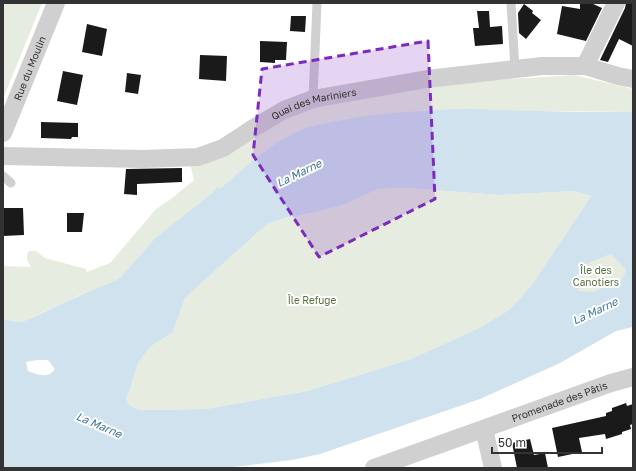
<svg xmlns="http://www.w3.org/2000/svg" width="636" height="471" viewBox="0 0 636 471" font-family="'Golos Text',sans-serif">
<rect width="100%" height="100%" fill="#fff"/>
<g fill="#e6ecdf">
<polygon points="3,3 42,3 3,99"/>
<path d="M574 75 633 89V112L424 110 338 121 312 127 289 136 265 151 221 188 217 187 212 193 155 238 121 277 110 284 80 295 22 322H16L3 319V266L31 267C27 261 25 257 29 251H36L45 258 86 269 87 272 110 263 156 209 171 199 194 180 190 164 296 111 401 91 494 80Z"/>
<polygon points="406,188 500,195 574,191 591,196 531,286 509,310 479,328 411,359 307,391 206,409 140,410 130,406 126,398 130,390 138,363 150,347 173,332 185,298 267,224 285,218 312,213 344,205 378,189"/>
<polygon points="611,254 626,270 621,280 593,293 579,291 574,278 589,263"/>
</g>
<path fill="#cfe2ee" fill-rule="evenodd" d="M465 109 577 112H633V199L632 203 633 207V327L616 331 560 363 480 399 320 454 292 460 225 468H3V319L16 322H22C41 314 60 304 79 296 93 289 108 286 121 277L155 238 212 193 217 187 221 188C245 167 269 144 299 131 309 126 321 125 331 122 375 113 420 110 465 109ZM406 188 500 195 574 191 591 196 531 286 509 310 479 328 411 359 307 391 206 409 140 410 130 406 126 398 130 390 138 363 150 347 173 332 185 298 267 224 285 218 312 213 344 205 378 189ZM611 254 626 270 621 280 593 292 579 291 574 278 589 263ZM37 360H48L55 369C48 379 38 375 28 371L26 362Z"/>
<g fill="#1a1a1a">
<polygon points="580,3 591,3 602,8 586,41 557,34 562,6 580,9"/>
<polygon points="626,3 633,3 633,46 619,39 608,62 600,60 625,8"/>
<polygon points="524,4 533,11 532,13 541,20 526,39 519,33 518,13"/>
<polygon points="477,11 489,11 490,27 502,26 503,44 475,46 473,28 479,28"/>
<polygon points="291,16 306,16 305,32 290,31"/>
<polygon points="87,24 107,29 102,56 82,52"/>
<polygon points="260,41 287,42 286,60 275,60 275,63 260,62"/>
<polygon points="200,55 227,56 226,81 199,79"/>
<polygon points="63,71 83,75 77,105 57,101"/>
<polygon points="127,73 141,75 138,94 125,92"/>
<polygon points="41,122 78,123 78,137 72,137 71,139 41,138"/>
<polygon points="182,168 182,182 137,184 137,195 124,194 126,169"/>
<polygon points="3,208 23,208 24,235 3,236"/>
<polygon points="67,213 84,213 82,232 67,232"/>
<polygon points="626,403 627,406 633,404 633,424 630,425 631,429 622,432 622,434 606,439 605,434 579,438 582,452 558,457 552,428 606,416 606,413 612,411 612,408"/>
<polygon points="530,439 534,455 545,453 548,468 517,468 512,443"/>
</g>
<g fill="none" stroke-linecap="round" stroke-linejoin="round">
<g stroke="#d0d0d0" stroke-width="9">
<polyline points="511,3 515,69"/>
<polyline points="313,99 317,3"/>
<polyline points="3,176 11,183"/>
</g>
<g stroke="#d0d0d0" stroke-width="18">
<polyline points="585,66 616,3"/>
<path id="s1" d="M3 133 56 3"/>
<path id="s2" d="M3 156 143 159 198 157 223 148 252 129 284 110 313 99 427 79 542 66H585L618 76 633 79"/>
<polyline points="484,429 493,468"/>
<path id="s3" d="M374 468 611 383 633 377"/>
</g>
</g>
<path fill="#7b2cbf" fill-opacity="0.2" stroke="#7b2cbf" stroke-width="3" stroke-dasharray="8 5" stroke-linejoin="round" d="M428 41 435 199 319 257 253 155 262 69Z"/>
<g text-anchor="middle" stroke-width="4" stroke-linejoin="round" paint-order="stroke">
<g font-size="10" fill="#333" stroke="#fff">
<text dy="4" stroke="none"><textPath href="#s1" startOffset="70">Rue du Moulin</textPath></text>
<text dy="4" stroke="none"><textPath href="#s2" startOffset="324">Quai des Mariniers</textPath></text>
<text dy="4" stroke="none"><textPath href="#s3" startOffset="197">Promenade des Pâtis</textPath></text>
</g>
<g font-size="10" fill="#56703f" stroke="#fff">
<text x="596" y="274">Île des<tspan x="596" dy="12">Canotiers</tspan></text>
<text x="312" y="304">Île Refuge</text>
</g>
<g font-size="11" font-style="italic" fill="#3f7597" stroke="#fff">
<text transform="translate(299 173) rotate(-26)" y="4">La Marne</text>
<text transform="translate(595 311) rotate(-25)" y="4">La Marne</text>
<text transform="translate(99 425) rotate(23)" y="4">La Marne</text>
</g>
</g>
<rect width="636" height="471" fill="none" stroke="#333333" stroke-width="8"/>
<path d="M492 447v6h110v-6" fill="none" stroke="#333333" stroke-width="2"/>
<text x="498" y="447" font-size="12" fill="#333333" stroke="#ffffff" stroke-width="3" paint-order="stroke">50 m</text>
</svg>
